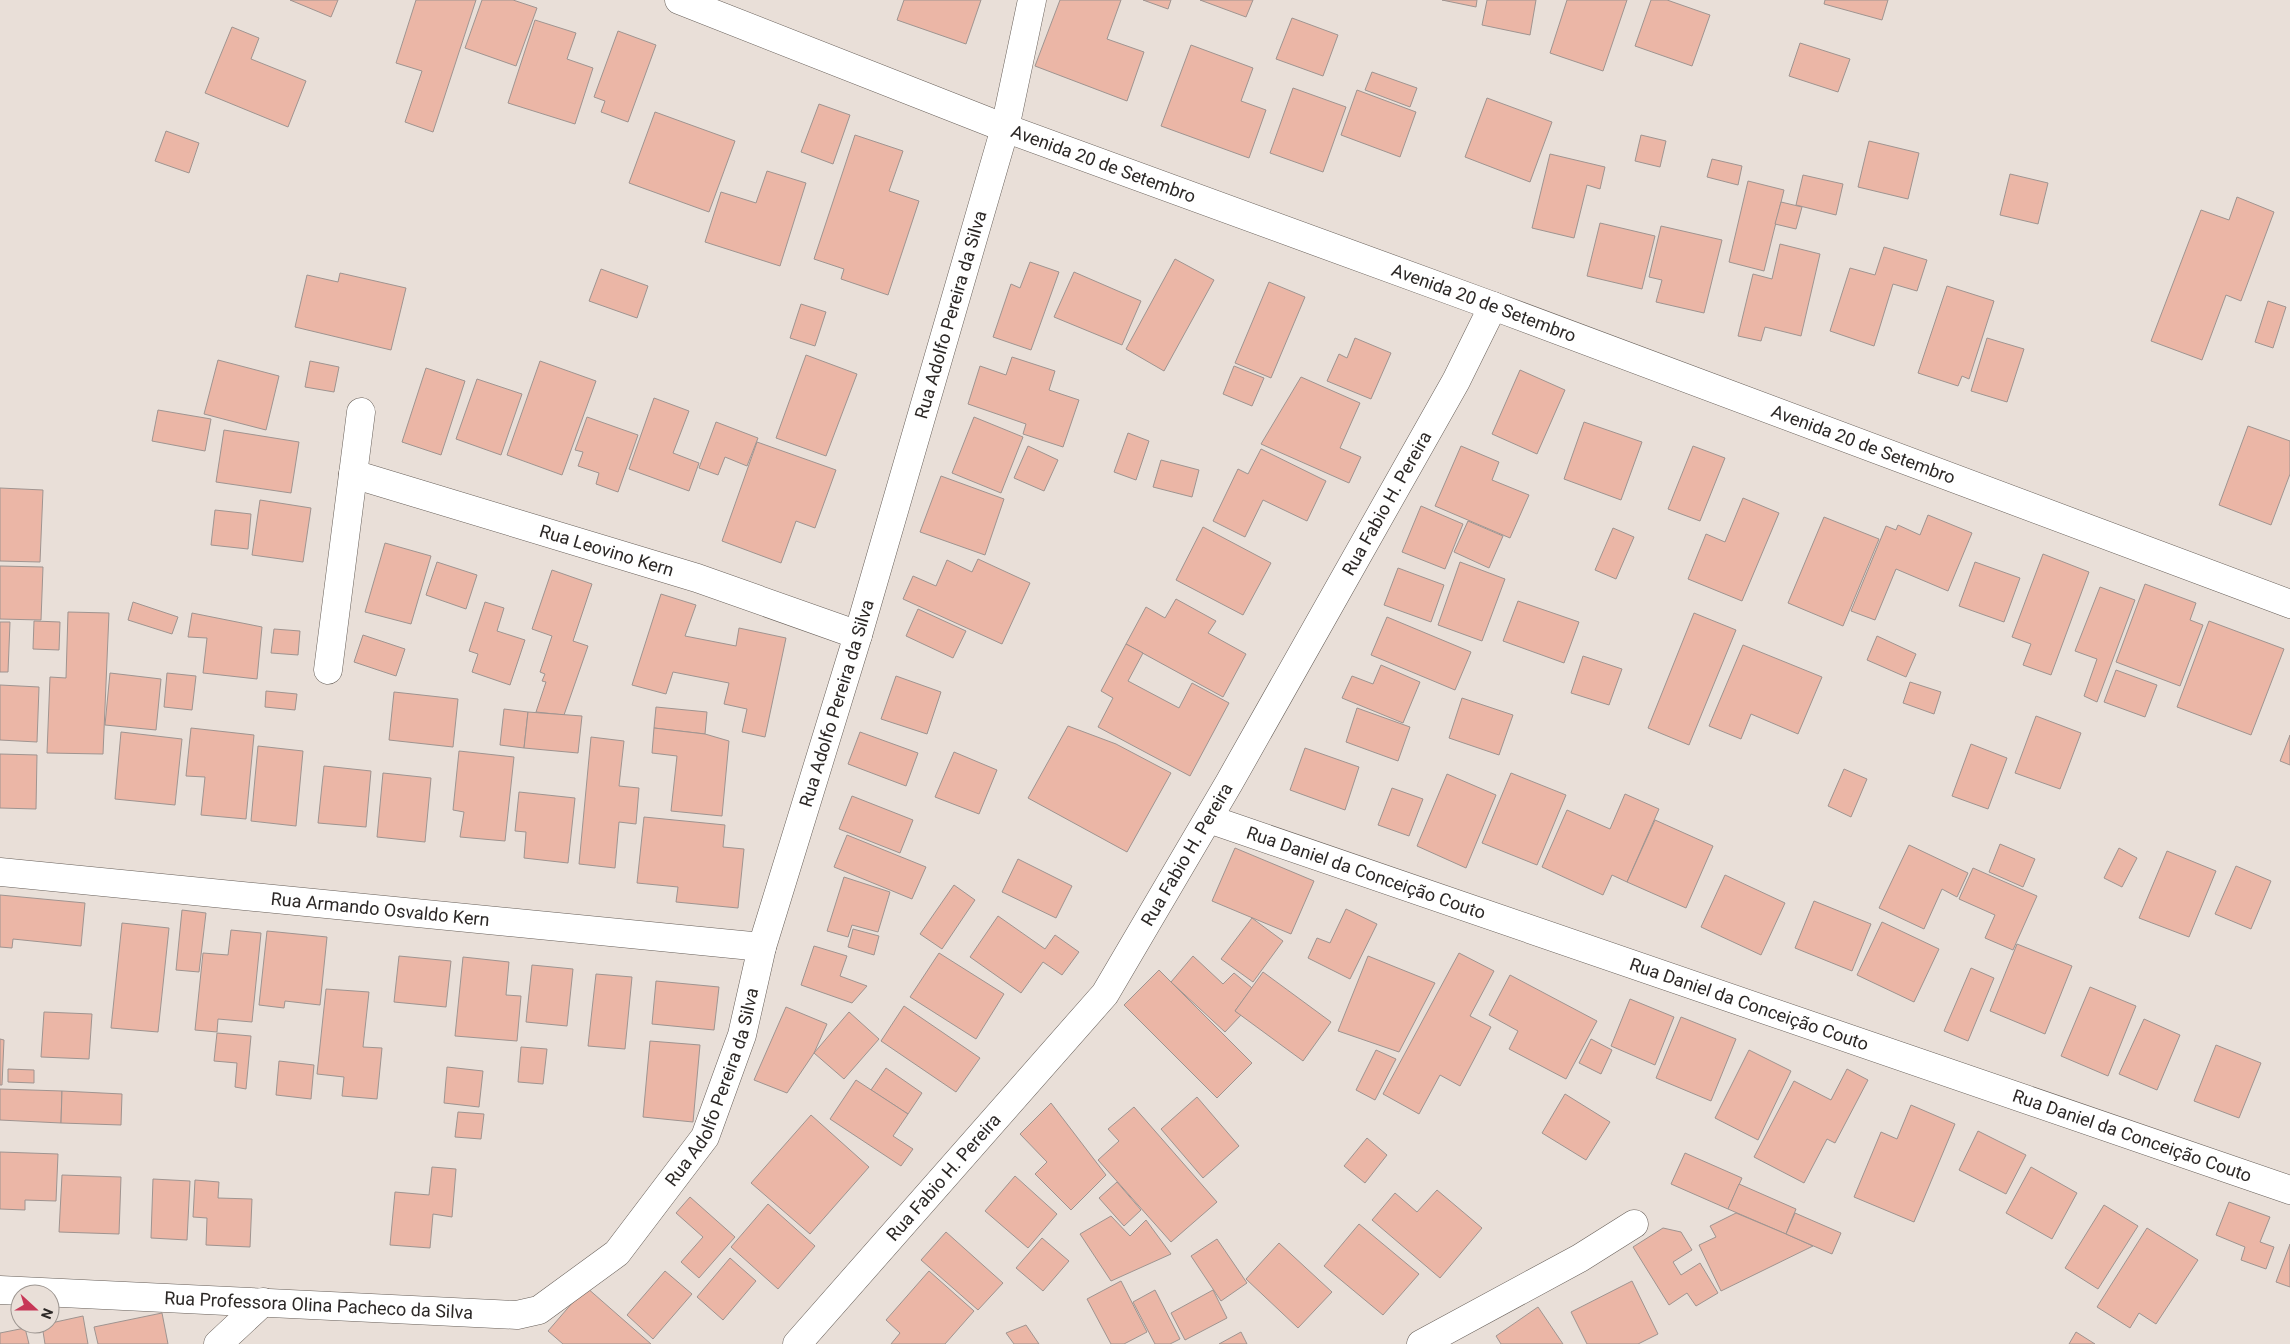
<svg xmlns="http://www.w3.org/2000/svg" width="2290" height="1344" viewBox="0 0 2290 1344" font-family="Roboto,sans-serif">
<rect width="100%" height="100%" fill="#e9dfd8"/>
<g fill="#ebb6a6" stroke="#9f9490">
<polygon points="290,0 338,0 331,17"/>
<polygon points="416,0 476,0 433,132 405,122 422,71 396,63"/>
<polygon points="482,0 513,0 537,8 516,66 465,48"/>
<polygon points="904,0 981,0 966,44 897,20"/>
<polygon points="1060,0 1121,0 1107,39 1144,52 1127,101 1035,66"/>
<polygon points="1143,0 1171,0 1168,9"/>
<polygon points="1200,0 1253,0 1246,17"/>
<polygon points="1442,0 1477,0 1476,7"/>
<polygon points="1487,0 1536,0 1530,35 1482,25"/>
<polygon points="1567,0 1627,0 1603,71 1550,53"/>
<polygon points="1651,0 1667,0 1710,15 1692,66 1635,46"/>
<polygon points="1825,0 1888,0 1882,20 1824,4"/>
<polygon points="1292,18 1338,35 1323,76 1276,59"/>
<polygon points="535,20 576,33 567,59 593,68 575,124 508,103"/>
<polygon points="232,27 259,38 251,59 306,81 288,127 205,93"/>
<polygon points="618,31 656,45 628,122 601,112 605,101 594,97"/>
<polygon points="1800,43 1850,59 1838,92 1789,76"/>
<polygon points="1191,45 1253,68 1241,101 1266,110 1249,158 1161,126"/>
<polygon points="1372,72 1417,88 1410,107 1365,90"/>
<polygon points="1293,88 1346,107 1323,172 1270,153"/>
<polygon points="1357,90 1416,112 1400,157 1341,135"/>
<polygon points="1487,98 1552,122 1530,182 1465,157"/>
<polygon points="819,104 850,115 833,164 801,152"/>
<polygon points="655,112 735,141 709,212 629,183"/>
<polygon points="166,131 199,143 189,173 155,161"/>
<polygon points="855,135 903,151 889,191 919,201 888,295 841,279 844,269 814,259"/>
<polygon points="1641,135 1666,141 1660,167 1635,161"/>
<polygon points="1869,141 1919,153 1908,199 1858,187"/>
<polygon points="1550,154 1605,167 1600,189 1587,185 1574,238 1532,228"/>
<polygon points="1712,159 1742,166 1738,185 1707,177"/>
<polygon points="767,171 806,183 780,266 705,242 721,192 756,203"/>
<polygon points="2010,174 2048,183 2038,224 2000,215"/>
<polygon points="1803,175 1843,184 1836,215 1796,205"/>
<polygon points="1748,181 1784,190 1764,271 1729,262"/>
<polygon points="2237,197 2274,212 2241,301 2226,295 2202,360 2151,341 2201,210 2229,220"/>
<polygon points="1781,202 1802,207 1796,229 1775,224"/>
<polygon points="1600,223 1655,236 1642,289 1587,276"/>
<polygon points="1661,226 1722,240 1704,313 1656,302 1662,280 1649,277"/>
<polygon points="1780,244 1820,254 1801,336 1765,327 1761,341 1738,336 1753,274 1772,279"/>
<polygon points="1884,247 1927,260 1917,291 1893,284 1874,346 1830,331 1850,268 1875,275"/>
<polygon points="1175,259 1214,280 1164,371 1126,349"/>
<polygon points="1030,262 1059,272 1031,350 993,337 1011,284 1020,288"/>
<polygon points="601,269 648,286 637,318 589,301"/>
<polygon points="1074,272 1141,301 1122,345 1054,317"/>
<polygon points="340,273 406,288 391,350 295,327 307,275 338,282"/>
<polygon points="1269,282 1305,297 1271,378 1235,363"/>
<polygon points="1947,286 1994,301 1969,379 1962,376 1958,386 1918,373"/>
<polygon points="2268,301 2286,307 2273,348 2255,342"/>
<polygon points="801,304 826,312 815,346 790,338"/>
<polygon points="1355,338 1391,353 1371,399 1327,381 1339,354 1347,358"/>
<polygon points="1987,338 2024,349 2007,402 1971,391"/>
<polygon points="806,355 857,374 826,456 776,438"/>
<polygon points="1012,357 1055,371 1049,390 1079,400 1063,447 1023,434 1026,424 968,404 980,366 1006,375"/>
<polygon points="218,360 279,376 266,430 204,414"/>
<polygon points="310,361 339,367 334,392 305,387"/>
<polygon points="540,361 596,381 562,475 507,455"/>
<polygon points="1234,366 1264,378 1252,406 1223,394"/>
<polygon points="426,368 465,381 441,455 402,442"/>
<polygon points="1520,370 1565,390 1537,454 1492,434"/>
<polygon points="1301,377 1360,403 1340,448 1361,457 1349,483 1261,444"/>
<polygon points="477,379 522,394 501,455 456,439"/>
<polygon points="654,398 689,411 673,453 699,463 689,491 629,469"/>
<polygon points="158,410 211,419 205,451 152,441"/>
<polygon points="587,417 638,435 618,492 596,484 599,473 578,466 583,452 575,450"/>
<polygon points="974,417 1023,437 1001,493 952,473"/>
<polygon points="716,422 758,438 747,466 725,457 718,475 699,468"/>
<polygon points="1584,422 1642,442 1621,500 1564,479"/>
<polygon points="2248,426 2290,441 2290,474 2271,525 2219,505"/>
<polygon points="224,430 299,442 291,493 216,482"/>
<polygon points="1128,433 1149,441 1136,480 1114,472"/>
<polygon points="757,442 836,470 815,528 796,521 781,563 722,541"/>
<polygon points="1028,446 1058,460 1044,491 1014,478"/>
<polygon points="1461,446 1499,462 1492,480 1529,495 1510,538 1435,506"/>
<polygon points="1693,446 1725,458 1700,521 1668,509"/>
<polygon points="1261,449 1326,481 1307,521 1263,500 1245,537 1213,521 1238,469 1248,474"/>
<polygon points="1161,460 1199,470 1192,497 1153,487"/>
<polygon points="941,476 1004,499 985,555 920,532"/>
<polygon points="0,488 43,490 40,562 0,561"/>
<polygon points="1743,498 1779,513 1742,601 1688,579 1706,534 1725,542"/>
<polygon points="260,500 311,508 303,562 252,555"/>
<polygon points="1421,506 1463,524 1445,569 1402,552"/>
<polygon points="215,510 251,514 248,549 211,545"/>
<polygon points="1928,515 1972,533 1948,591 1896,569 1875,620 1851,611 1886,526 1896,530 1898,525 1920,535"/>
<polygon points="1824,517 1879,539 1843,626 1788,603"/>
<polygon points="1468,521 1503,536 1489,568 1454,552"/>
<polygon points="1203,527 1271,563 1243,615 1176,580"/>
<polygon points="1613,528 1634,537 1616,579 1595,570"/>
<polygon points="385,543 431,556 411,624 365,612"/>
<polygon points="2043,554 2089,572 2051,675 2023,665 2031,644 2012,637"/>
<polygon points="978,559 1030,583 1002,644 903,599 913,576 936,586 947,560 972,572"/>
<polygon points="437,562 477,575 466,609 426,595"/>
<polygon points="1460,562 1505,579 1482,641 1438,625"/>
<polygon points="1975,562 2020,578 2004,622 1959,606"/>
<polygon points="0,566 43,567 41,620 0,619"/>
<polygon points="1398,568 1444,585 1431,622 1384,605"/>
<polygon points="552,570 592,584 573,641 588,646 564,715 536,712 546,682 542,681 545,674 540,672 552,636 532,629"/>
<polygon points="2145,584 2196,603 2190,620 2203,625 2180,686 2116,662"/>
<polygon points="2100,587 2135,600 2097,702 2084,696 2097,659 2075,651"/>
<polygon points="661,594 696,605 685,636 736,646 739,628 786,638 765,737 742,732 747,709 724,704 729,683 673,672 666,694 632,685"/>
<polygon points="1176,599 1216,621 1208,633 1246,654 1223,697 1126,644 1146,607 1165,618"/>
<polygon points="1518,601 1579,622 1564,663 1503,641"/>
<polygon points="133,602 178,617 172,634 128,620"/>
<polygon points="485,602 504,608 497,631 525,640 510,685 472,672 478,654 469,651"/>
<polygon points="918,609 966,631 953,658 906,636"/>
<polygon points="68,612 109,613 103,754 47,753 50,677 66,678"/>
<polygon points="192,613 262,627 257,679 203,673 207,638 188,637"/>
<polygon points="1694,613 1736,630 1689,745 1648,728"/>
<polygon points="1387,617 1471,652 1455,690 1371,655"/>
<polygon points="34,621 60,622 59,650 33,649"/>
<polygon points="2209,621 2284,649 2251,735 2177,707"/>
<polygon points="0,622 10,622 8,672 0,672"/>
<polygon points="274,629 300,631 298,655 271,653"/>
<polygon points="363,635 405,649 396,676 354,662"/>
<polygon points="1877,636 1916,654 1906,677 1867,660"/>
<polygon points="1126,644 1143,653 1128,681 1179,708 1192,683 1229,703 1190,776 1098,727 1113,698 1101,691"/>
<polygon points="1743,645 1822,677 1798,734 1751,714 1741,739 1709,726"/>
<polygon points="1583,656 1622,669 1609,705 1571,693"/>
<polygon points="1381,665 1420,682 1403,723 1342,698 1352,676 1373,684"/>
<polygon points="2116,670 2157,685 2145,717 2104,702"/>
<polygon points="110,673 161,679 156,730 105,725"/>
<polygon points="167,673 196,676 192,710 164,707"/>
<polygon points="896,676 941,692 927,734 881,719"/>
<polygon points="1910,682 1941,692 1934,714 1903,703"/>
<polygon points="0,685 39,687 37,742 0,740"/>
<polygon points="266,691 297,694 295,710 265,707"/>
<polygon points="394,692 458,699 453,747 389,740"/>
<polygon points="1462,698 1513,715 1499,755 1449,738"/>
<polygon points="656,707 707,712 705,734 654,728"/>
<polygon points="1357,708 1410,727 1398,761 1346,742"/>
<polygon points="504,709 528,712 524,748 500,745"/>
<polygon points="528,712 582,716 578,753 524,748"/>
<polygon points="2036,716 2081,733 2060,789 2015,773"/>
<polygon points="1068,726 1116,744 1171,773 1127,852 1028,798"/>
<polygon points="191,728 254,735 246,819 201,815 205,777 186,776"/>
<polygon points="654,728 705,734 729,741 722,816 671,811 677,756 652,753"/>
<polygon points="121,732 182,739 175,805 115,799"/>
<polygon points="860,732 918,753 906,786 848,764"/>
<polygon points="2290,735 2290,765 2280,761"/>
<polygon points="591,737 624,741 619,786 639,788 636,824 619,822 615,868 579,864"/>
<polygon points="1971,744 2007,758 1988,809 1952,796"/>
<polygon points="258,746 303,751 296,826 251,821"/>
<polygon points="1305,748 1359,767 1345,810 1290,790"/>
<polygon points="459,751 514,757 505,841 460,837 464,812 453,810"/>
<polygon points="954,752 997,770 979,814 935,797"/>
<polygon points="0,754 37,755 36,809 0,808"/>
<polygon points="324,766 371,771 366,827 318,823"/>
<polygon points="1844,769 1867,779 1851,817 1828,806"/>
<polygon points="383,773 431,778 425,842 377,837"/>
<polygon points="1511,773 1566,795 1537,865 1482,843"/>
<polygon points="1447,774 1496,795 1466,868 1417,846"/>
<polygon points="1392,788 1423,799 1409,836 1378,825"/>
<polygon points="519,792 575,798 568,863 524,858 526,832 515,831"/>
<polygon points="1625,794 1659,809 1627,882 1612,875 1603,895 1542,867 1567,810 1610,829"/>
<polygon points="852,796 913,820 900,853 839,829"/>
<polygon points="644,817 725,825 723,847 744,849 738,908 676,902 678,887 637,883"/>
<polygon points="1655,820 1713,846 1686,908 1627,882"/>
<polygon points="847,835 926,867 912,899 834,867"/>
<polygon points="2000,844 2035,859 2023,887 1989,872"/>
<polygon points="1909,845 1968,873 1957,897 1942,889 1924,929 1879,908"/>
<polygon points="1235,848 1314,881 1291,934 1212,901"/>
<polygon points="2119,848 2137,858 2122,887 2104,878"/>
<polygon points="2167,851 2216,871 2189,937 2139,918"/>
<polygon points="1018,859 1072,886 1056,918 1002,892"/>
<polygon points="2236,866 2271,881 2251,929 2215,914"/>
<polygon points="1973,868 2037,896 2013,950 1985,938 1995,915 1959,899"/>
<polygon points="1725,875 1785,903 1761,955 1701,927"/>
<polygon points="844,877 890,892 878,932 852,925 848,937 827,931"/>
<polygon points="954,885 975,900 942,949 920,934"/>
<polygon points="0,895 85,903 81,946 13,939 12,948 0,947"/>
<polygon points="1814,901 1871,924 1852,971 1795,948"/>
<polygon points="1346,909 1377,924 1350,979 1308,958 1317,938 1330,943"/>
<polygon points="182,910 206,913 199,972 176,970"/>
<polygon points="998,916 1045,949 1055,935 1079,952 1062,975 1043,962 1021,993 970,957"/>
<polygon points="1252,918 1283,941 1253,982 1221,959"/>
<polygon points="1882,922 1939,949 1914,1002 1857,975"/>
<polygon points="122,923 169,928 158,1032 111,1028"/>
<polygon points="853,929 879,936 874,955 848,947"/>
<polygon points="231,930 261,933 252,1022 218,1019 217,1032 195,1030 203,953 228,955"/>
<polygon points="267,931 327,937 320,1005 285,1001 284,1008 259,1005"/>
<polygon points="2017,944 2072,966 2045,1034 1990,1011"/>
<polygon points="814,946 847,956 840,976 867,986 852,1003 801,985"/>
<polygon points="939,953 1004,994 976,1039 910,997"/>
<polygon points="1459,953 1494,971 1470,1016 1491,1027 1460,1086 1440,1075 1419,1114 1383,1094"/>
<polygon points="399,956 451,961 446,1007 394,1002"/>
<polygon points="1193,956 1223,984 1234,973 1252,988 1235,1011 1241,1015 1225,1032 1171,982"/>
<polygon points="1368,956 1435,983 1399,1052 1338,1031"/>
<polygon points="463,957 509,962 506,995 521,996 517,1041 455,1036"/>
<polygon points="532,965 573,969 567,1026 526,1022"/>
<polygon points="1971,968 1994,978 1968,1041 1944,1031"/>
<polygon points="1159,970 1252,1063 1217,1098 1124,1005"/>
<polygon points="1263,972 1331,1022 1303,1061 1235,1011"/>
<polygon points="596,974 632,977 625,1049 588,1046"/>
<polygon points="1510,975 1597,1021 1566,1079 1509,1049 1518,1031 1489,1015"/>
<polygon points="656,981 719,987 714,1030 652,1024"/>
<polygon points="2090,987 2136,1006 2108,1076 2061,1056"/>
<polygon points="326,989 369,992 363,1047 382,1048 377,1099 342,1096 344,1077 317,1074"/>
<polygon points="1630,999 1674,1017 1655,1065 1611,1046"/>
<polygon points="904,1006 980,1058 956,1092 881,1041"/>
<polygon points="786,1007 827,1024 814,1053 787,1093 754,1080"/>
<polygon points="44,1012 92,1014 89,1059 41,1057"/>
<polygon points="849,1012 879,1039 844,1079 814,1053"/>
<polygon points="1681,1017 1736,1039 1711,1101 1656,1078"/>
<polygon points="2144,1019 2180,1035 2157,1090 2119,1074"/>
<polygon points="217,1033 251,1036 246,1089 235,1087 237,1063 214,1061"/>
<polygon points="0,1039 4,1040 2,1085 0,1085"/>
<polygon points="1591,1039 1612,1050 1601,1074 1579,1063"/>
<polygon points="650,1041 700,1045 693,1122 643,1117"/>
<polygon points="2216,1045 2261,1063 2239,1118 2194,1101"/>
<polygon points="521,1047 547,1049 543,1084 518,1082"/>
<polygon points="1376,1050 1396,1059 1375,1100 1356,1090"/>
<polygon points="1749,1050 1791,1071 1758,1140 1715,1118"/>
<polygon points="279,1061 314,1065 311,1099 276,1095"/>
<polygon points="447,1067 483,1071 479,1107 444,1103"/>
<polygon points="886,1068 922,1093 908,1114 871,1090"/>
<polygon points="8,1069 34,1070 34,1083 8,1082"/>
<polygon points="1847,1069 1868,1080 1835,1143 1827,1139 1804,1183 1754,1157 1794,1081 1831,1100"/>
<polygon points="856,1080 908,1114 893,1136 913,1149 901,1166 830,1119"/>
<polygon points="0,1089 62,1091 61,1123 0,1120"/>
<polygon points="62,1091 122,1094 121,1125 61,1123"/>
<polygon points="1565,1094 1610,1122 1586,1160 1542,1133"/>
<polygon points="1197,1097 1239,1146 1203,1178 1161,1129"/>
<polygon points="1051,1103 1106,1175 1071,1210 1035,1174 1047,1162 1020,1134"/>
<polygon points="1911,1105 1955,1124 1914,1222 1854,1197 1881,1132 1897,1139"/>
<polygon points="1134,1107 1217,1202 1171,1242 1098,1160 1119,1141 1108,1129"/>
<polygon points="458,1112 484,1114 481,1139 455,1137"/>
<polygon points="811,1115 869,1167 810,1234 751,1183"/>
<polygon points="1978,1131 2026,1155 2006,1194 1959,1170"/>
<polygon points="1367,1138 1387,1155 1365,1183 1344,1166"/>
<polygon points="0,1152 58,1154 56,1201 25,1200 25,1210 0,1209"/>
<polygon points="1685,1153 1742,1178 1728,1209 1671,1184"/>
<polygon points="432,1167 456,1169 452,1217 433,1214 430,1248 390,1245 395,1192 429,1195"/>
<polygon points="2031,1167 2077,1193 2052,1239 2006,1213"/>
<polygon points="62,1175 121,1177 119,1234 59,1232"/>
<polygon points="1015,1176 1057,1214 1028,1248 985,1211"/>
<polygon points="153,1179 190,1181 187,1240 151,1238"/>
<polygon points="195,1180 219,1182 218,1198 252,1199 250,1247 206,1245 207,1218 193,1217"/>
<polygon points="1117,1182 1141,1210 1124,1226 1099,1198"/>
<polygon points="1739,1184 1796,1209 1786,1234 1728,1209"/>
<polygon points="1437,1190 1482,1228 1440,1278 1372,1220 1395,1193 1417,1212"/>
<polygon points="690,1197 735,1237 699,1278 681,1262 703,1237 676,1213"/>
<polygon points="2229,1202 2270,1217 2260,1242 2274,1247 2266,1269 2241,1260 2245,1247 2216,1235"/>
<polygon points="768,1204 815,1246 778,1289 731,1247"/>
<polygon points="2104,1205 2138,1226 2098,1289 2065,1268"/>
<polygon points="1736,1213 1786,1234 1813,1246 1721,1291 1699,1245 1716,1237 1710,1226"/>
<polygon points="1795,1213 1841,1233 1832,1254 1786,1234"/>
<polygon points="1111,1216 1130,1236 1146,1220 1171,1254 1111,1281 1080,1234"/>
<polygon points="1359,1224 1419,1274 1383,1315 1324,1266"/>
<polygon points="1663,1228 1681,1232 1692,1250 1673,1262 1681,1275 1700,1263 1718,1293 1696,1306 1687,1293 1669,1305 1633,1247"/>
<polygon points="2147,1228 2198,1260 2156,1324 2139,1313 2130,1328 2097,1307"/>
<polygon points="946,1232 1003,1283 978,1310 921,1260"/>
<polygon points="1042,1238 1069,1261 1043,1291 1016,1268"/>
<polygon points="1217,1239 1247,1283 1221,1301 1191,1256"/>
<polygon points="1279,1243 1332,1292 1298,1328 1246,1279"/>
<polygon points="2290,1244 2290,1287 2276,1282"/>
<polygon points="730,1258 756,1281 723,1320 697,1297"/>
<polygon points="665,1271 692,1294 653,1339 627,1315"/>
<polygon points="929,1271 974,1311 945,1344 891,1344 900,1333 886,1320"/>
<polygon points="1121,1281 1147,1332 1124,1344 1111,1344 1087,1299"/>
<polygon points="1632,1281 1658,1334 1638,1344 1587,1344 1571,1312"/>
<polygon points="586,1287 651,1344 563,1344 548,1331"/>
<polygon points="1155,1290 1180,1339 1170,1344 1155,1344 1133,1302"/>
<polygon points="1213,1290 1227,1318 1185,1340 1171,1313"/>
<polygon points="1538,1307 1563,1344 1501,1344 1496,1336"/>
<polygon points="162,1313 168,1344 98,1344 94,1327"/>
<polygon points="83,1316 88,1344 45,1344 42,1325"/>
<polygon points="1026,1325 1039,1344 1014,1344 1006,1333"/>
<polygon points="25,1328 29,1344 0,1344 0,1333"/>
<polygon points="1241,1332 1247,1344 1219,1344"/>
<polygon points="2076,1332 2095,1344 2069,1344"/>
</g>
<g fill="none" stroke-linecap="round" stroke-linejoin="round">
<defs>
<g id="minor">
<path id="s1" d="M679 0 1005 128 1493 306 2290 604"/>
<path id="s2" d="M353 474 697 578 858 635"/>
<polyline points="328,670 361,412"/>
<path id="s3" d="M1209 819 2290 1190"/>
<path id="s4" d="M0 872 762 947"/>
<path id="s5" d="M0 1290 517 1315 539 1310 617 1253 705 1137 742 1035 762 947 858 635 1005 128 1032 0"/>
<polyline points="218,1344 263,1302"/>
<path id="s6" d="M797 1344 1105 994 1229 783 1456 381 1493 306"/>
<polyline points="1421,1344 1580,1258 1634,1224"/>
</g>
</defs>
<use href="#minor" stroke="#675f59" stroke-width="29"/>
<use href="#minor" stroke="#fff" stroke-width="28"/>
</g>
<g text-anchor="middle" stroke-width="4" stroke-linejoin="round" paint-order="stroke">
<g font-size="18" fill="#2c2826" stroke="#e9dfd8">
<text dy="6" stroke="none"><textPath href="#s1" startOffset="455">Avenida 20 de Setembro</textPath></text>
<text dy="6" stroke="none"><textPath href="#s1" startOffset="860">Avenida 20 de Setembro</textPath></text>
<text dy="6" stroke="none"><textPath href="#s5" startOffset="1641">Rua Adolfo Pereira da Silva</textPath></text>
<text dy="6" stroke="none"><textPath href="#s1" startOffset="1265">Avenida 20 de Setembro</textPath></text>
<text dy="6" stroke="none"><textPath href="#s6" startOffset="1032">Rua Fabio H. Pereira</textPath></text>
<text dy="6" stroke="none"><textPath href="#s2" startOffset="265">Rua Leovino Kern</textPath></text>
<text dy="6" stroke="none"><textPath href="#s5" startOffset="1236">Rua Adolfo Pereira da Silva</textPath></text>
<text dy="6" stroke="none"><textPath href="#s6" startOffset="628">Rua Fabio H. Pereira</textPath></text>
<text dy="6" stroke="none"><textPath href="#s3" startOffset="166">Rua Daniel da Conceição Couto</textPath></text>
<text dy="6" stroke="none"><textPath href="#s4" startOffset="382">Rua Armando Osvaldo Kern</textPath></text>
<text dy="6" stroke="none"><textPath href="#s3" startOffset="571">Rua Daniel da Conceição Couto</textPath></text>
<text dy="6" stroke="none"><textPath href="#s5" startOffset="831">Rua Adolfo Pereira da Silva</textPath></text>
<text dy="6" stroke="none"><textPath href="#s3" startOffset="976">Rua Daniel da Conceição Couto</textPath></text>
<text dy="6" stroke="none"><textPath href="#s6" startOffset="222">Rua Fabio H. Pereira</textPath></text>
<text dy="6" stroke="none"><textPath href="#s5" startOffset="319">Rua Professora Olina Pacheco da Silva</textPath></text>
</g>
</g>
<g transform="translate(35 1309) rotate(111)"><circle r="24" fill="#e9dfd8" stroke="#9d9691"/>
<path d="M0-4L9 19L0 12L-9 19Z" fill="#c73757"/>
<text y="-8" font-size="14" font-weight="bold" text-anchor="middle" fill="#2c2826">N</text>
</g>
</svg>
